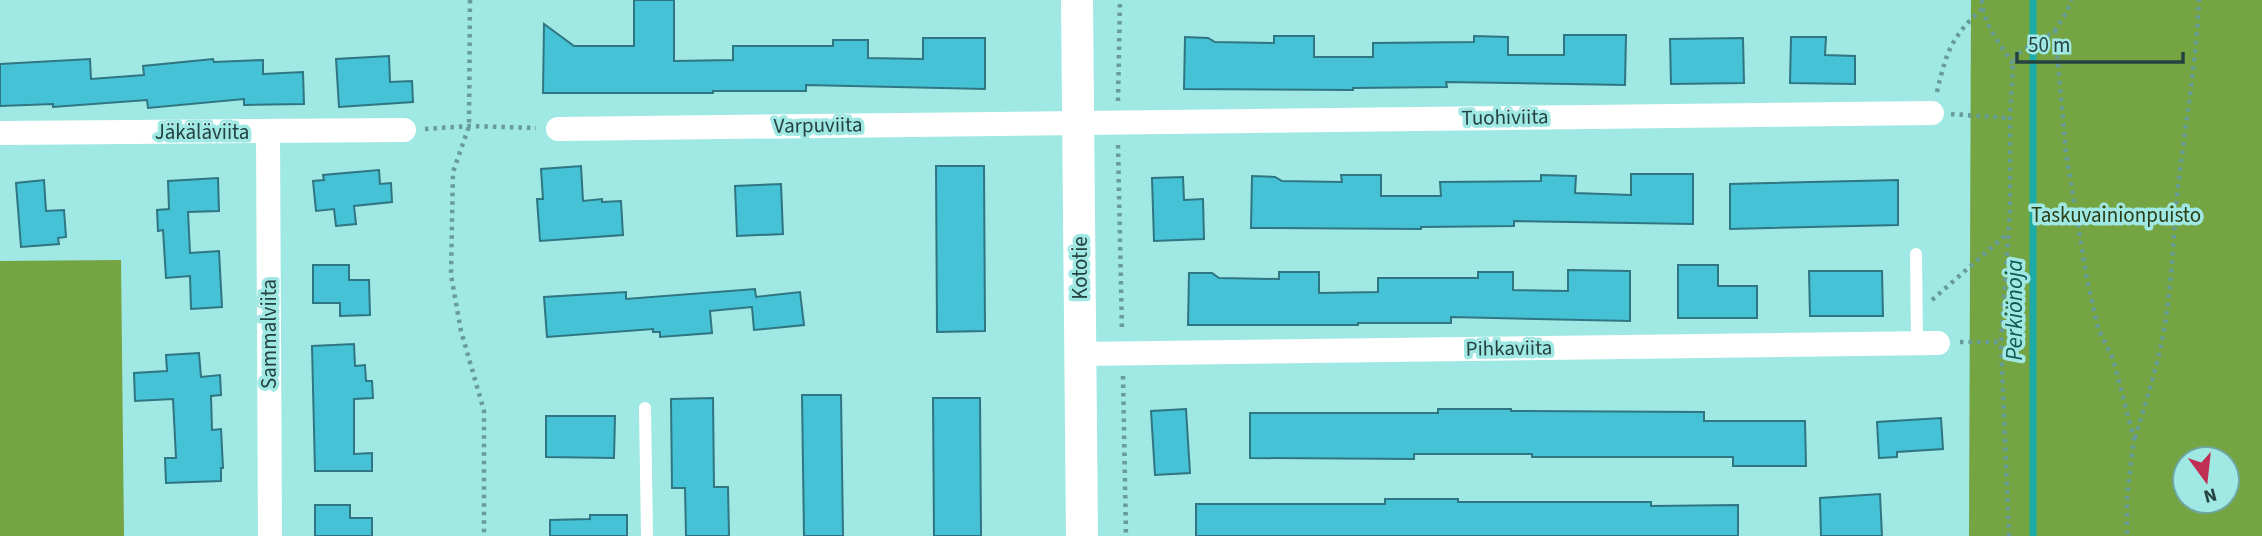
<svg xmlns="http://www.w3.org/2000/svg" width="2262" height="536" viewBox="0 0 2262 536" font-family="'Source Sans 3',sans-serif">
<rect width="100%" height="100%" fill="#a0e8e3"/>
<g fill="#75a442" fill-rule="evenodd">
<path d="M1971 0H2262V536H1969ZM2227 459V501H2185V459Z"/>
<polygon points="121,260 124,536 0,536 0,261"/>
</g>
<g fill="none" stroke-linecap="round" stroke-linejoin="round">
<polyline stroke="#1daba5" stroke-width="7" points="2033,0 2033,536"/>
</g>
<g fill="#46c2d6" stroke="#2f7582" stroke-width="2">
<polygon points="634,0 674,0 674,61 733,60 733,46 833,46 833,40 868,40 868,58 923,59 923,38 985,38 985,89 806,85 806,91 713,91 713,93 543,93 544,24 574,46 634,46"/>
<polygon points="1564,35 1626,35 1625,85 1446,82 1447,87 1353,88 1353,90 1184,89 1185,37 1208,38 1215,42 1274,43 1274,36 1314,36 1314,57 1373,57 1373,43 1474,42 1474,36 1508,37 1508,55 1564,55"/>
<polygon points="1791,37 1826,37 1825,55 1855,56 1855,84 1790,83"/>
<polygon points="1743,38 1744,83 1671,84 1670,39"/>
<polygon points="389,56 390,82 412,81 413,102 339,107 336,59"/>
<polygon points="90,59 91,79 144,75 143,66 213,59 214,62 263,60 263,74 303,72 304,104 244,105 244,99 148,108 147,100 53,107 53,104 0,106 0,64"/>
<polygon points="581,166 583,201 602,199 602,202 621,201 623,235 540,241 537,199 543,199 541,169"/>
<polygon points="936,166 984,166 985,331 937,332"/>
<polygon points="379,170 380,184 391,183 392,202 354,206 356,224 336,226 334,209 316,211 313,181 324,180 323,175"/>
<polygon points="1631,174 1693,174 1693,224 1514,221 1514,226 1421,227 1421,229 1251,228 1252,176 1275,177 1282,181 1342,182 1341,175 1381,175 1381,196 1441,196 1440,182 1541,181 1541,175 1576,176 1575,193 1631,195"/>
<polygon points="1183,177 1184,200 1203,199 1204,239 1154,241 1152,178"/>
<polygon points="218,178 219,211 188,212 190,253 219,251 222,307 191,309 190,276 166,278 163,230 158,231 157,210 169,209 168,181"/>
<polygon points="44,180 46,211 64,210 66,237 58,238 59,244 21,247 16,183"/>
<polygon points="1898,180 1898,225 1730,229 1730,184"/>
<polygon points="781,184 783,234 737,236 735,186"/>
<polygon points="313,265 349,265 349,280 369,280 370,315 340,316 340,303 313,303"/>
<polygon points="1678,265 1718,265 1718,286 1757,286 1757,318 1678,318"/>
<polygon points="1568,270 1630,271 1630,321 1451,317 1451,323 1358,323 1358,325 1188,325 1189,273 1212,273 1219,278 1279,279 1279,272 1319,272 1319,293 1378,292 1378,278 1478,278 1478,272 1513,272 1513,290 1568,291"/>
<polygon points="1809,271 1882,271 1883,316 1810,316"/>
<polygon points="755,289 756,297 800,292 804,325 754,330 752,307 710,311 712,333 660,337 660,332 653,332 653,329 547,337 544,297 626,292 626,299"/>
<polygon points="354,344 355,366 365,365 366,381 372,381 373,398 354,399 354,454 372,453 372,471 315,471 312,346"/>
<polygon points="199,353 201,377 220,375 221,395 211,396 212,430 221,429 223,468 221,468 221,481 166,483 165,458 176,458 173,399 135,401 134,373 167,371 166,355"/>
<polygon points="802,395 841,395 843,536 804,536"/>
<polygon points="713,398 714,487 728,487 729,536 686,536 685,488 672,488 671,399"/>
<polygon points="933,398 980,398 981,536 934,536"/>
<polygon points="1186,409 1190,473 1155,475 1151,411"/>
<polygon points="1438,409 1511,409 1511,411 1704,412 1704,421 1805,421 1806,466 1733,466 1733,457 1532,457 1532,454 1414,454 1414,459 1250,458 1250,413 1438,413"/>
<polygon points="546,416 615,416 614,458 546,457"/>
<polygon points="1941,418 1943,449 1897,452 1897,457 1879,458 1877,422"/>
<polygon points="1880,494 1882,536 1821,536 1820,498"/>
<polygon points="1385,499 1458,499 1458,502 1651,502 1651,506 1738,505 1738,536 1196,536 1196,504 1385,504"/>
<polygon points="315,505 350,505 350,518 372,518 372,536 315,536"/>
<polygon points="590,515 627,515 627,536 550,536 550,520 590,519"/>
</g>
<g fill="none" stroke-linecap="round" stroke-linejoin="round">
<g stroke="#679c98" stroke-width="4.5" stroke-dasharray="3.5 5" stroke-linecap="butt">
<polyline points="470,0 469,126 453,172 451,275 461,331 484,411 484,536"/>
<path d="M1982 0C1982 23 2001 45 2013 64"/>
<polyline points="2055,30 2066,153 2087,279 2098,328 2113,359 2134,439 2127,495 2127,536"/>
<path d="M1937 92C1946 53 1951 37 1982 9"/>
<polyline points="1118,101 1120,0"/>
<polyline points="1951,114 2010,118"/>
<polyline points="425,129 469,126 536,128"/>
<polyline points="1118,145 1122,332"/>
<polyline points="1932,300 2008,233"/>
<polyline points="1960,342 2001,342"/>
<polyline points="1123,376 1126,536"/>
<path d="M2135 438C2146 400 2159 363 2165 324 2172 282 2173 239 2177 196 2184 131 2196 66 2199 0"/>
<polyline points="2009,536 2001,342 2010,211 2010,118 2013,64 2018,54 2024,49 2042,40 2055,30 2067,12 2071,0"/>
</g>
<g stroke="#fff" stroke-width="12">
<polyline points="1916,254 1917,343"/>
<polyline points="645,408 647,536"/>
</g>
<g stroke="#fff" stroke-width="24">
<polyline points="558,129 1932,113"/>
<polyline points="268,131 270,536"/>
<polyline points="0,133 404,130"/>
<polyline points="1080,354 1938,343"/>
</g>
<polyline stroke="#fff" stroke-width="32" points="1077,0 1082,536"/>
</g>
<g text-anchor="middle" stroke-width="7" stroke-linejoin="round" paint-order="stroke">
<g font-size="21" fill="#244240" stroke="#a0e8e3">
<text transform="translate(1505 117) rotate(-1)" y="7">Tuohiviita</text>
<text transform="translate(818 125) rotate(-1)" y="7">Varpuviita</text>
<text x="202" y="139">Jäkäläviita</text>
<text transform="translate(1080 268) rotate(-90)" y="7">Kototie</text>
<text transform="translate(269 334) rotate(-90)" y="7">Sammalviita</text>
<text transform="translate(1509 348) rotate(-1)" y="7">Pihkaviita</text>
</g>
<g font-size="21" fill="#2a3d15" stroke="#a0e8e3">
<text x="2116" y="222">Taskuvainionpuisto</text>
</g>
<g font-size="23" font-style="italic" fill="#0d5754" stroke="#a0e8e3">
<text transform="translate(2014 310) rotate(-90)" y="8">Perkiönoja</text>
</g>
</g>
<g transform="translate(2206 480) rotate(165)"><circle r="33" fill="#a0e8e3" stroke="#6ea6a2" stroke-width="2"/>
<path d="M0-5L12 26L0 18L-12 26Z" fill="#bf2f54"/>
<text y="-10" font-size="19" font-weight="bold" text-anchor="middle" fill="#244240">N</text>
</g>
<path d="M2017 52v10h166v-10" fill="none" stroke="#244240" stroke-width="3.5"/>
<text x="2028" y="52" font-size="21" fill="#244240" stroke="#a0e8e3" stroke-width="5" paint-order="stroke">50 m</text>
</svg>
